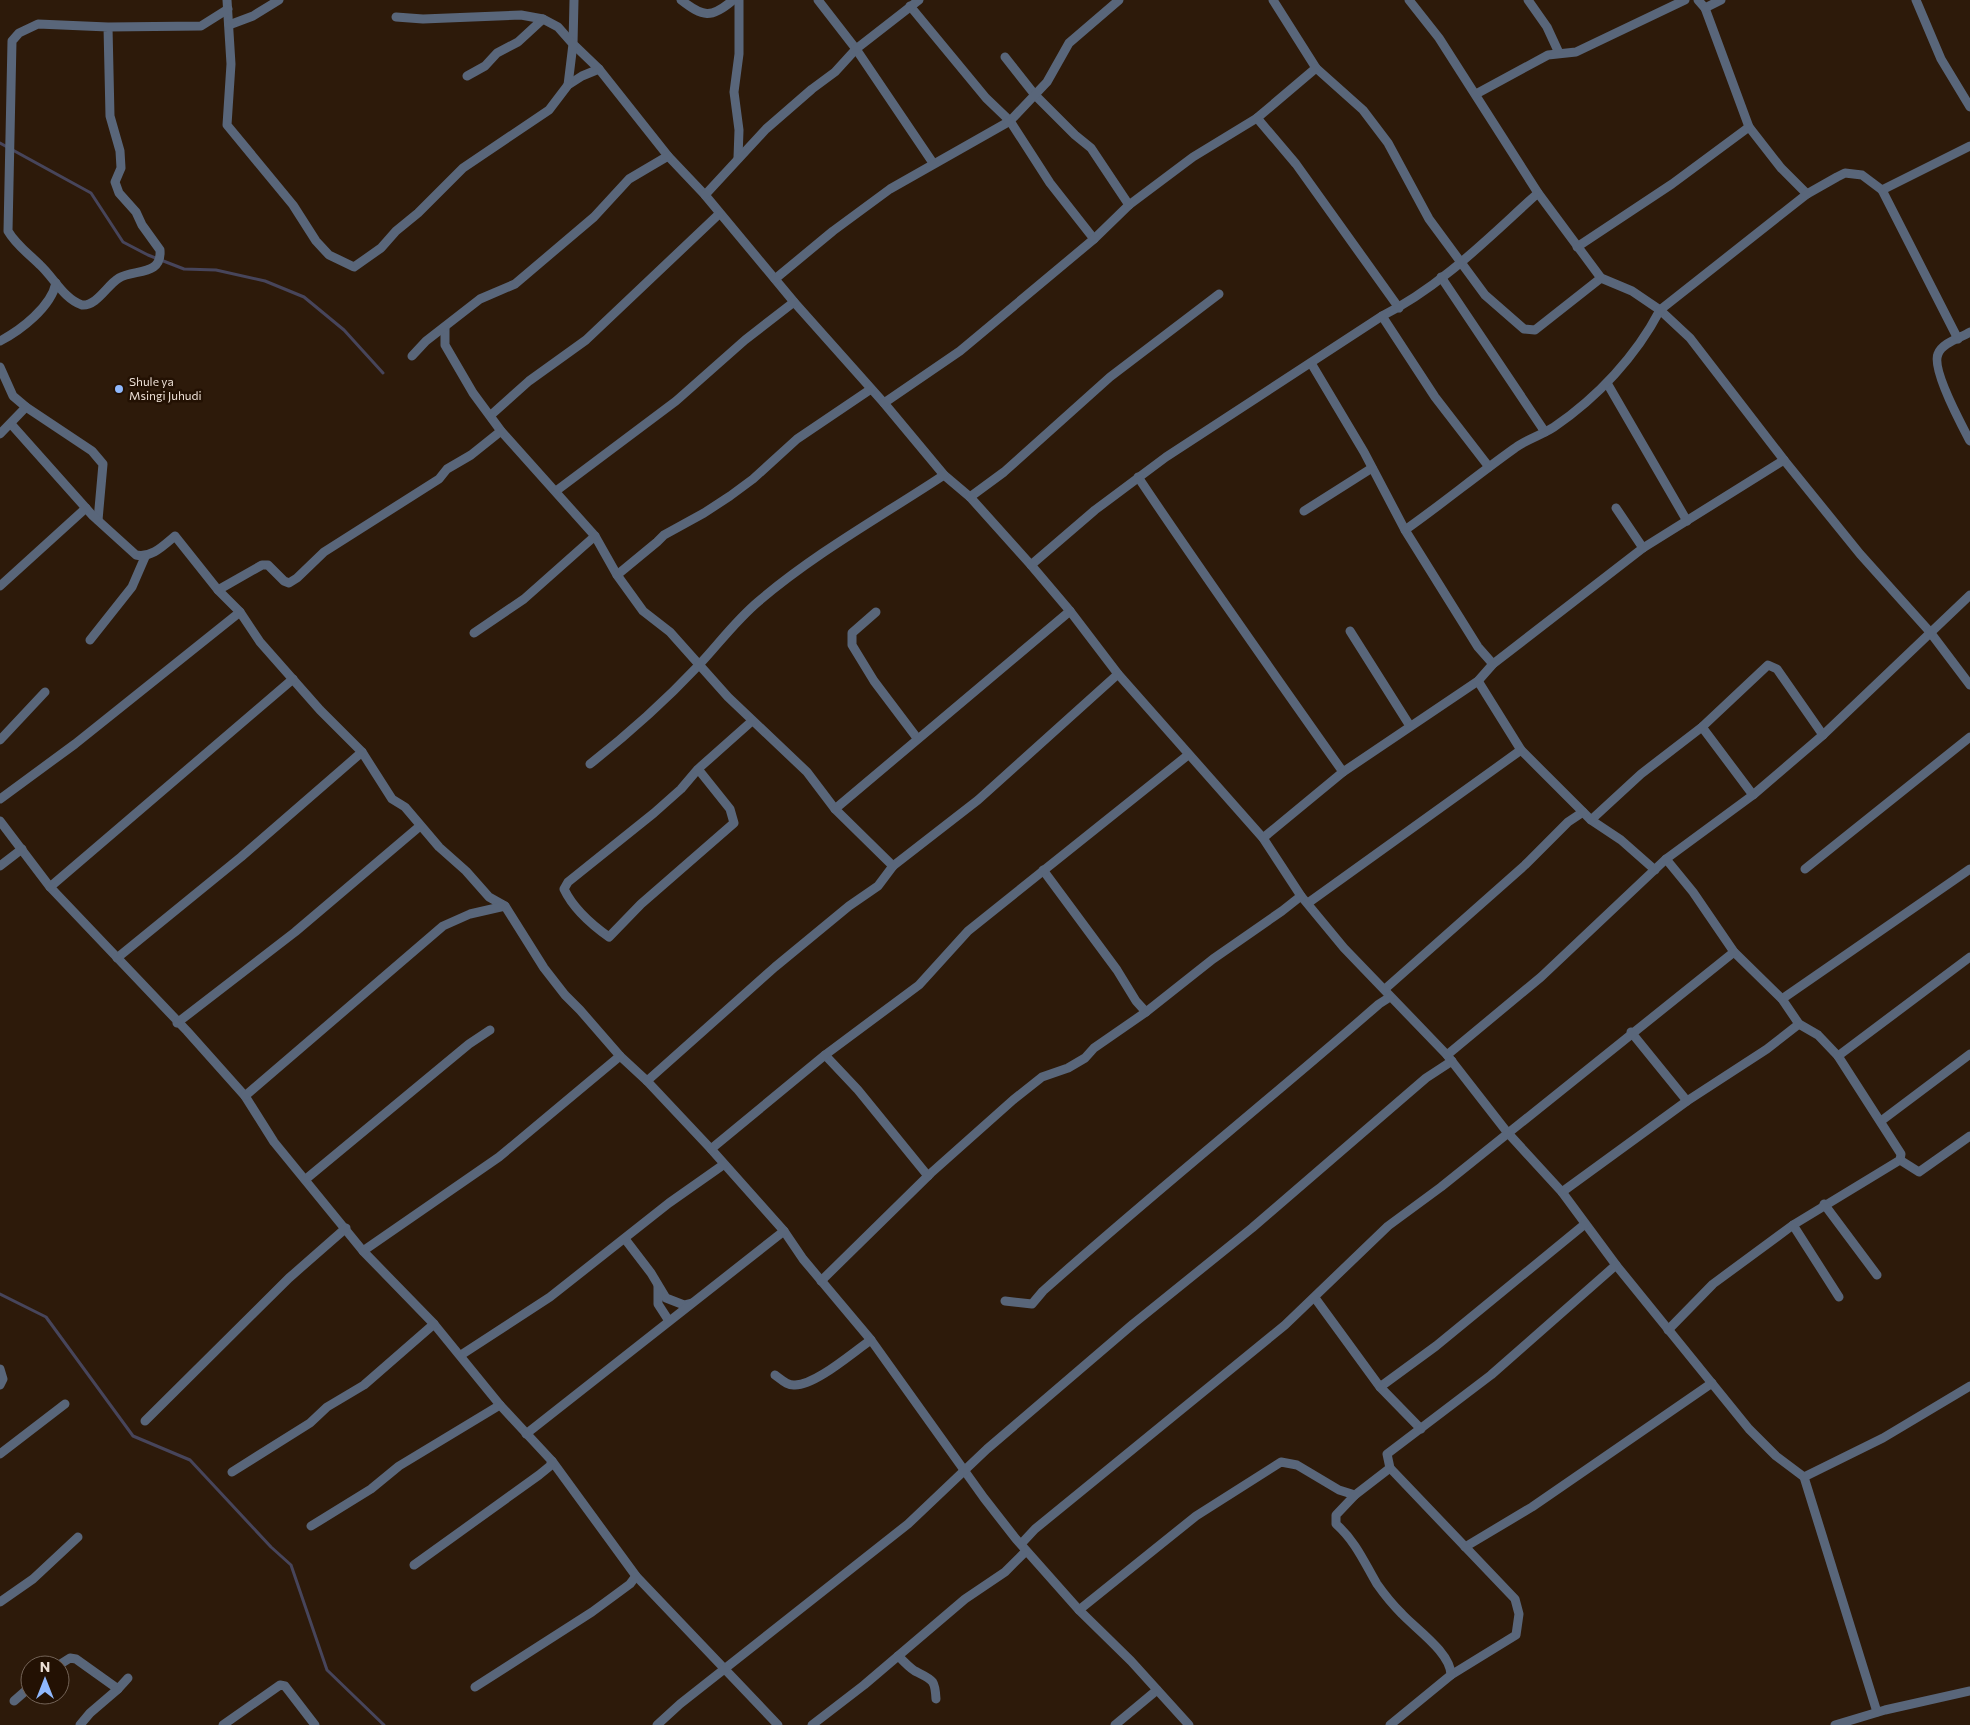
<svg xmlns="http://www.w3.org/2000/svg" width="1970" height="1725" viewBox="0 0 1970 1725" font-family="Commissioner,sans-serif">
<rect width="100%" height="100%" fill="#2d1a0a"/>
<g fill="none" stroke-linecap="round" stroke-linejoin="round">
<g stroke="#47455b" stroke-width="3">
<polyline points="0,143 91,193 123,242 148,255 184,269 216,270 265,281 304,297 344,330 383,373"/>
<polyline points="0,1294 46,1317 133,1436 190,1460 271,1547 291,1565 327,1670 384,1725"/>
</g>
<g stroke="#59667a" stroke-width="9">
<polyline points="227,0 231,64 227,125 293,205 316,241 329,255 354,267 381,248 396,231 418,213 463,168 549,110 568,85 582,76 599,69"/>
<polyline points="574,0 573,44 599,69 668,156 705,195 794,302 884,403 944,475 970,497 1031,565 1070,611 1118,674 1263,838 1301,896 1344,948 1447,1055 1507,1132 1562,1192 1616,1265 1749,1429 1776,1456 1804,1477 1877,1712"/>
<path d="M681 0C703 17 711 19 733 0"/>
<polyline points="818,0 856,49 933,163"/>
<polyline points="1273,0 1316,68 1363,110 1388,143 1429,219 1485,295 1524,329 1535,330 1601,278"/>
<polyline points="1409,0 1439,38 1538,193 1601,278 1632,291 1660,310 1690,338 1784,460 1860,554 1930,632 1970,685"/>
<polyline points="1528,0 1547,27 1559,53"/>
<polyline points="1698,0 1705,8 1749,127 1781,168 1807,194"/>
<polyline points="1916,0 1941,59 1970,107"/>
<polyline points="910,6 986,98 1010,121 1050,183 1094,239"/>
<polyline points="1705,8 1721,0"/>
<polyline points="396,17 423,19 521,15 543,19 558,27 573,44 568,85"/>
<polyline points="229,25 253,16 279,0"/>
<path d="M108 27 110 116 120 151 121 168 115 182 119 193 136 212 142 225 160 250C162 276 135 269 119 278 107 285 97 306 82 305 64 299 54 278 40 265 29 254 16 245 8 231L12 41 19 33 38 24 108 27 201 26 228 9"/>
<polyline points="1005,57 1035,95 1075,135 1091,148 1129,205"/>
<polyline points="467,76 485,66 497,53 518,42 543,19"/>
<polyline points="1476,94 1548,55 1576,52 1685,0"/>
<polyline points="1257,118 1296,164 1399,308"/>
<polyline points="738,158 739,130 734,92 739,54 739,0"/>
<polyline points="1882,190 1970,146"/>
<polyline points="705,195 766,129 812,89 835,72 856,49 919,0"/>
<polyline points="1577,247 1672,184 1749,127"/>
<polyline points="1441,277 1545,432"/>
<polyline points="775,279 833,231 890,189 1010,121 1047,82 1069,43 1119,0"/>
<polyline points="1382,316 1435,397 1489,467"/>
<polyline points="445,327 445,345 473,393 501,431 595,536 617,575 643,611 670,632 728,697 807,772 835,809 893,866"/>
<path d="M1970 332C1960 338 1942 343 1938 354 1931 369 1962 426 1970 441"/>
<path d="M0 341C21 330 51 307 56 283"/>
<polyline points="412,356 426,341 480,299 515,284 594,217 629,179 668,156"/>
<polyline points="1311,363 1364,452 1405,530 1478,647 1493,664"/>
<polyline points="0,367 13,396 26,407 92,451 103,464 98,520"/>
<polyline points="1607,383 1687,521"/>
<polyline points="884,403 960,351 1094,239 1129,205 1193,157 1257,118 1316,68"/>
<polyline points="491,415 529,381 586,340 719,214"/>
<path d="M11 424 93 516 136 555C152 558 163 546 175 536L218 590 240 612 260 642 320 710 362 752 392 799 405 807 439 847 466 871 489 897 505 906 544 968 565 995 580 1010 620 1056 647 1081 711 1149 784 1231 803 1259 871 1340 984 1498 1016 1539 1079 1610 1131 1661 1189 1725"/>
<polyline points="0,434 26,407"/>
<path d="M1138 477C1205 577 1274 674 1343 772"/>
<polyline points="556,491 676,401 745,340 794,302"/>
<polyline points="970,497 1004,472 1110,377 1219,294"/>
<polyline points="1616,508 1643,548"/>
<polyline points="1304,511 1372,468"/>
<path d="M1405 530C1442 504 1477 475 1515 448 1527 439 1542 435 1554 427 1598 397 1636 356 1660 310L1807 194 1837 177 1845 173 1862 175 1882 190 1958 339"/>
<path d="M1031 565 1095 510 1166 457 1382 316C1441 287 1490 236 1538 193"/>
<polyline points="617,575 657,542 664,535 704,513 730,496 753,479 797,439 871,389"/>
<polyline points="0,586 86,508"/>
<polyline points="218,590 262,565 268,565 284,581 289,583 297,578 324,552 439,479 447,469 471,455 501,431"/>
<polyline points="876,612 852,633 852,645 874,681 917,738"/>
<polyline points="1350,631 1410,726"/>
<polyline points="474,633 524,599 595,536"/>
<polyline points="90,640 132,587 145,557"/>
<polyline points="1478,681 1521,750 1591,820 1621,840 1655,870"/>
<polyline points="1702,727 1753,795"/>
<polyline points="0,740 45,692"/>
<path d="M590 764C628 734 664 702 697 667 718 645 735 621 759 601 815 553 882 516 944 475"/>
<path d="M698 769 730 809 734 823 641 904 609 937C592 925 573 908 564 889L568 882 654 813 681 789 698 769 752 721"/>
<polyline points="0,799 75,744 240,612"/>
<polyline points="835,809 1070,611"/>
<polyline points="1591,820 1641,774 1702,727 1768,665 1777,669 1823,735"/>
<polyline points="0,821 50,887 187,1031 245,1096 274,1142 363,1251 434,1324 500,1405 552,1461 636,1576 778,1725"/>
<polyline points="1263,838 1343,772 1478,681 1493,664 1643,548 1784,460"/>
<polyline points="1666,859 1693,892 1734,952 1782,999 1799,1024 1818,1035 1838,1056 1901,1154 1900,1160 1793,1225 1713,1284 1668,1330"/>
<polyline points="0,866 22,849"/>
<polyline points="1805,869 1970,737"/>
<polyline points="1043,870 1117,970 1136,1001 1146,1012"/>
<polyline points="50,887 293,679"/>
<polyline points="1308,903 1521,750"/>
<polyline points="117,958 241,857 362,752"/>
<polyline points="1385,989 1525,865 1568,822 1583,812"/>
<polyline points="1782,999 1970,869"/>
<polyline points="177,1023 295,932 420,826"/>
<polyline points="1631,1032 1687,1101"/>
<polyline points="825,1055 858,1090 928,1176"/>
<polyline points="1447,1055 1541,977 1666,859 1753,795 1823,735 1970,595"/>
<polyline points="1838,1056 1970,957"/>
<polyline points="647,1081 775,967 849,906 878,886 893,866 978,800 1118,674"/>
<polyline points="245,1096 443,926 470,914 505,906"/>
<polyline points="1881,1121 1970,1054"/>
<polyline points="711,1149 825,1055 919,985 968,931 1188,755"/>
<polyline points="1900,1160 1919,1172 1970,1136"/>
<polyline points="306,1179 469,1044 490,1030"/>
<polyline points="1562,1192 1687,1101 1767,1049 1799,1024"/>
<polyline points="1824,1204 1877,1275"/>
<polyline points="1793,1225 1839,1297"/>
<polyline points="625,1239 651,1273 666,1298 684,1305 692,1303"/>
<polyline points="363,1251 499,1157 620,1056"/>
<polyline points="821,1281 931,1173 1013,1100 1042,1077 1068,1068 1085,1058 1094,1048 1146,1012 1213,959 1282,911 1301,896"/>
<polyline points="658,1286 658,1304 669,1321"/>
<polyline points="1315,1298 1380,1387 1421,1429"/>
<path d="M1005 1301 1032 1304 1043 1291C1153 1193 1268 1101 1379 1004L1390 997"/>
<polyline points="461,1355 550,1297 669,1203 723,1165"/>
<polyline points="0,1369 3,1379 0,1385"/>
<path d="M775 1375C781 1379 787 1386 795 1385 816 1385 853 1352 871 1340"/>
<polyline points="1380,1387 1436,1346 1585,1224"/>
<polyline points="145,1421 289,1278 346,1228"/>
<polyline points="526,1434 784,1231"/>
<polyline points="0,1454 65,1404"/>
<polyline points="232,1472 310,1423 327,1407 364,1385 434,1324"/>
<polyline points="1804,1477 1883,1438 1970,1386"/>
<polyline points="311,1526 371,1489 399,1466 500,1405"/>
<polyline points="1021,1544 1035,1529 1285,1325 1388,1226 1441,1187 1734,952"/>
<polyline points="1465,1547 1532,1507 1712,1383"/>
<polyline points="414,1565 539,1475 550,1466 552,1461"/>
<polyline points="0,1602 33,1579 78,1537"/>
<polyline points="1079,1610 1196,1516 1281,1462 1297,1465 1339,1490 1355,1495"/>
<path d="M898 1656C904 1661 910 1669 917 1672 933 1680 935 1680 936 1699"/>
<polyline points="59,1665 70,1658 76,1659 118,1689 128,1678"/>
<polyline points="1451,1675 1516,1635 1519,1614 1515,1599 1390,1468 1387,1454 1491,1375 1616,1265"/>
<polyline points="475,1687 592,1612 630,1584 636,1576"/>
<polyline points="14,1701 30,1687"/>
<polyline points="80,1725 90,1713 118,1689"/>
<polyline points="223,1725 280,1685 285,1686 315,1725"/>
<polyline points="657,1725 680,1704 908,1524 987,1449 1133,1324 1252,1228 1426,1078 1452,1061"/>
<polyline points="812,1725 864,1685 965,1599 1005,1572 1026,1551"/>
<polyline points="1115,1725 1157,1690"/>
<path d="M1390 1725 1451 1675C1451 1653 1416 1629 1402 1614 1393 1605 1384 1594 1377 1584 1364 1562 1356 1542 1336 1524V1515L1355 1495 1390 1468"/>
<polyline points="1835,1725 1885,1710 1970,1691"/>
</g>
</g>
<circle fill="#8fb8fd" stroke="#231103" stroke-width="2" cx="119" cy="389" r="5"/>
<g text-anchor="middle" stroke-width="5" stroke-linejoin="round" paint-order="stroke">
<g font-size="12" fill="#ecdfd5" stroke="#231103" text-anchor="start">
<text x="129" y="386">Shule ya<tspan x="129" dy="14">Msingi Juhudi</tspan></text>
</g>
</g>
<g transform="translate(45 1680)"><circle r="24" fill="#231103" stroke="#736357"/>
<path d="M0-4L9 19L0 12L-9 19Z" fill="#8fb8fd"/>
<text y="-8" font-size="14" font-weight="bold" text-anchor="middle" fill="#ecdfd5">N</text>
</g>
</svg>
